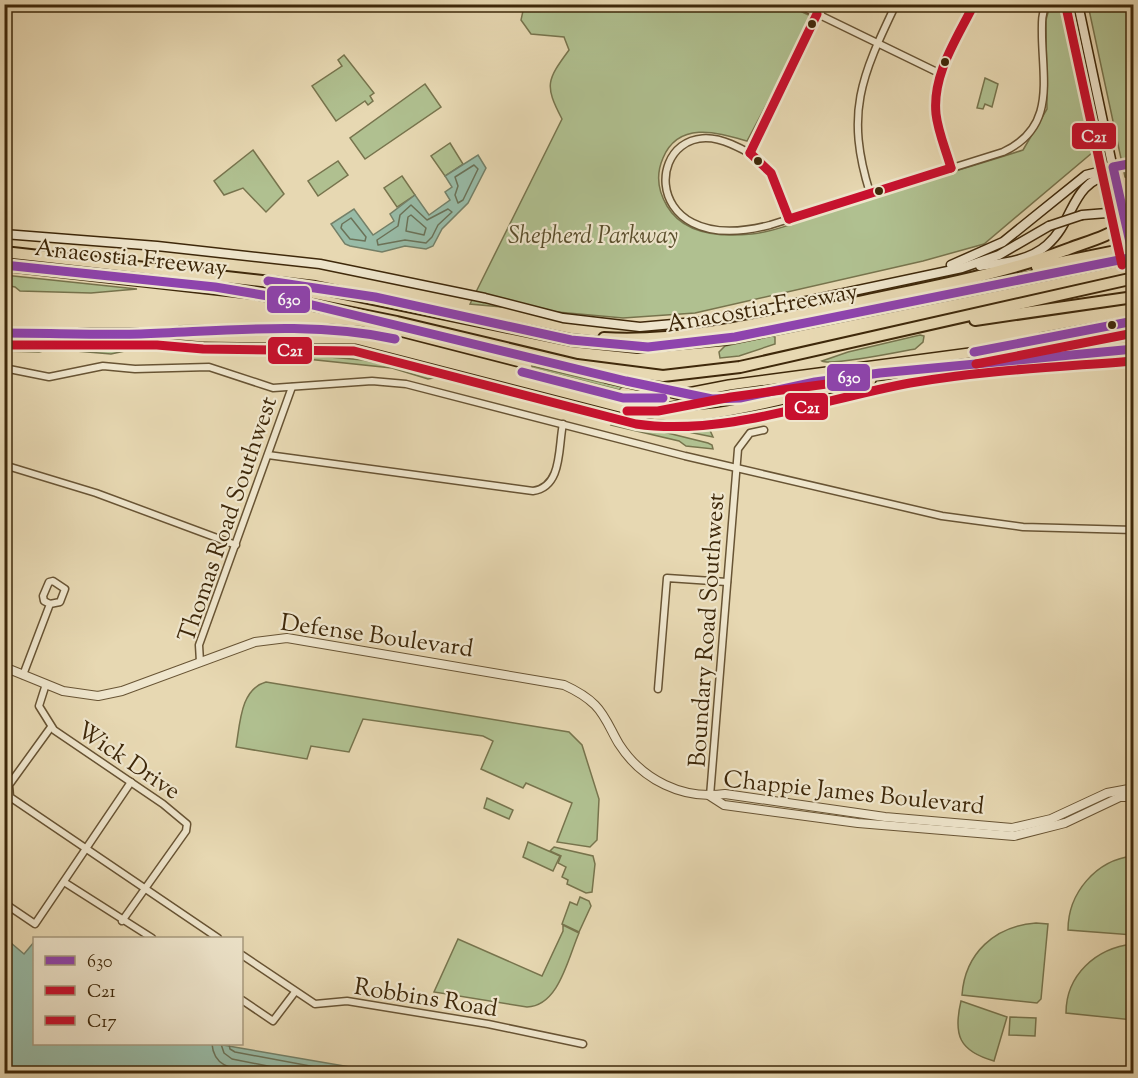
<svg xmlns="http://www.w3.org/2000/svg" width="1138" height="1078" viewBox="0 0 1138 1078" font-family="'Sorts Mill Goudy',serif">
<rect width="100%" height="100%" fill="#e7d8b2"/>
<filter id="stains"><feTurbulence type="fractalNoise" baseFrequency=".00333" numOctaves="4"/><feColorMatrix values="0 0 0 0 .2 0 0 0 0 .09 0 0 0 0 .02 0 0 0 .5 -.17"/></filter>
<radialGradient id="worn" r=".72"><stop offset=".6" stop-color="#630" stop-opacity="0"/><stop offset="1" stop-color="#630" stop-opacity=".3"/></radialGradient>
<g fill="#b0c090" stroke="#77744d" stroke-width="1.5">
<path d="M785 4 813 17 747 141C719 133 679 120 663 158 656 174 658 191 667 206 684 235 722 237 752 234 781 231 816 214 844 205 903 186 964 169 1023 150L1047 109 1046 20 1050 5H1069L1099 147 984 244 923 261 695 313 623 318 470 304 562 119C544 85 547 80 569 50L564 37 531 34 521 20 523 11 516 10 515 5Z"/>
<polygon points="1088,5 1133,5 1133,181 1125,177"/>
<polygon points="344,55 374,93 370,96 373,101 368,105 365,101 336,121 312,86 342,66 338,60"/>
<polygon points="985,78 998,84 992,107 985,104 983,109 977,108"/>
<polygon points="425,84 441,107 365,159 350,138"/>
<polygon points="450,143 463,164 445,176 431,156"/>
<polygon points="253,150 284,194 266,212 243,188 224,195 214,181"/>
<polygon points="338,161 348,175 318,196 308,181"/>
<polygon points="402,176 415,195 397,207 384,188"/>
<polygon points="4,275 137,289 91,293 20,291 15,287 5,285"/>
<path d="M920 335 924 336 923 342 915 349C899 352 831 366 822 361L848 352Z"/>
<polygon points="772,336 775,337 775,344 739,356 720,358 719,352 725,346"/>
<path d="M212 344H240L266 348V350C258 354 203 352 198 346Z"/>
<polygon points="156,345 196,347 191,350 125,351 111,354 52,349 39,352 4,351 5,348 9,347"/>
<polygon points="311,345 363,347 411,356 414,362 356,349 312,349 275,352 272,348"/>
<polygon points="307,355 363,360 429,374 433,378 428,379 392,368 307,359"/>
<path d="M426 363 474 376 475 378 472 380C457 373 440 373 424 367Z"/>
<polygon points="532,366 622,387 619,390 532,368"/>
<polygon points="623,416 708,426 713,437 624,419"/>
<polygon points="615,420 708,443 712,445 713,449 686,446 679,441 611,425"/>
<path d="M266 682 569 732 582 745 599 799 597 840 590 847 557 842 572 803 526 783 523 788 481 769 493 741 483 736 363 719 349 752 311 746 307 759 236 747C240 725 240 689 266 682Z"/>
<polygon points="487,798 513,810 509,819 484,808"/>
<polygon points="528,842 560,856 553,871 523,857"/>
<polygon points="554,847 593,856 595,864 592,892 586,893 567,884 568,880 562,877 566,867 558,863 561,856 550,851"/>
<path d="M1133 856V935L1068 930C1068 893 1096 860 1133 856Z"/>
<polygon points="580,897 589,901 591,906 579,932 562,924 570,902 577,905"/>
<path d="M1036 923 1048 924 1041 999 1037 1003 962 995C965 953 995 926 1036 923Z"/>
<path d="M563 925 579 933C568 958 559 1006 527 1007L434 992 458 939 542 976 563 931Z"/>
<path d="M1133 944V1020L1066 1013C1066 975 1096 948 1133 944Z"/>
<path d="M961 1001 1007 1017 994 1061C959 1051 953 1035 961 1001Z"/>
<polygon points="1010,1017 1036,1018 1035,1036 1009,1035"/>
</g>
<g fill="#98bba7" stroke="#748068" stroke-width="1.5">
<polygon points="478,155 486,168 468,203 442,229 433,246 426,249 405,246 382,252 350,246 345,244 331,224 354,209 373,235 394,221 390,214 415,195 429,215 450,200 445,192 452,187 445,176"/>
<polygon points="4,937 24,954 34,942 34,1044 217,1044 385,1073 5,1073"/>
</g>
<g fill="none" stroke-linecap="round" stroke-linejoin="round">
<g stroke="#6b7258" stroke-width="1.5">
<polygon points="474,165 478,169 463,200 458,203 455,195 458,186 455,177"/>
<polygon points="411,205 427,220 448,209 452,212 438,225 432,237 426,243 405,240 378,245 377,240 398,226 400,215"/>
<polygon points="411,215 426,228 424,235 406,231 408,217"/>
<polygon points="351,218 366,237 365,241 350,239 341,228 342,224"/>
<path d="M212 1044C214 1070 238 1069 259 1074"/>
<polyline points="221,1044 224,1053 232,1059 308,1074"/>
<polyline points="229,1044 230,1049 235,1052 353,1074"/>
</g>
<defs>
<g id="minor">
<polyline points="797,4 941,74"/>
<polyline points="750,153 821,4"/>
<path d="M951 168C946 151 938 132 936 114 931 76 958 38 974 4"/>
<path d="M870 193C845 113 861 77 896 4"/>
<path d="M789 219C774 176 775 163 731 144 646 107 629 262 770 225L1003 152C1055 128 1043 83 1042 37 1042 25 1041 15 1046 4"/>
<polyline points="4,368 49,377 103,366 135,369 209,367 273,388 372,381 406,384 685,456 942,516 1023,527 1134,530"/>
<path d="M268 455 533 491C563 487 558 446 563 424"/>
<polyline points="4,465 96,493 236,545"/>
<polyline points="200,662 199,645 292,387"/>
<polyline points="23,675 50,604 60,602 65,589 53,581 49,582 43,596 44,601 50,604"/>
<polyline points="46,684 39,706 54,730 163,804 187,824 186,831 122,921"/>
<polyline points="658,689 667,578 727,582"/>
<polyline points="51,727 9,785 10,797 218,938"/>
<polyline points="710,796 738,449 750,433 764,430"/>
<polyline points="64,882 152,938"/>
<polyline points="4,903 35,924 131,782"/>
<polyline points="242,955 315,1004 347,1001 488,1024 583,1044"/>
<polyline points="242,1000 273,1021 295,992"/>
</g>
<g id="tertiary">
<path d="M4 667 63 691 98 696 122 691 255 642 287 638 564 685C575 690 586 696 595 705 606 716 611 731 619 744 642 780 683 800 725 794L885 817 1012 828 1051 819 1107 793 1134 788"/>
<polyline points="710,796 724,805 858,823 1014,836 1065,823 1120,797 1134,797"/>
</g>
<g id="secondary">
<polyline points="1078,4 1126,230"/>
<polyline points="1082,215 1107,213"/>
<polyline points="4,234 157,246 320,264 485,298 563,318 640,327 717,320 962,268 999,255 1049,226"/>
<polyline points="951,265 1003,242 1086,175 1134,163"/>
<path d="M980 266C1002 263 1029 261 1047 245 1076 220 1069 182 1114 173"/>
</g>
<g id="primary">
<polyline points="181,331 323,329 361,332 610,396 635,400 657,399 729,385 1134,331"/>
<path d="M4 333H158L203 337 356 339 639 412C711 427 799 391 871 380"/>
<polyline points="1042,338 1134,321"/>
<polyline points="1022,359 1134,349"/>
<polyline points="905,372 1134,339"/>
</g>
<g id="motorway">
<polyline points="4,252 315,287 571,340 638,347 726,339 1117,260"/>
<polyline points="1133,256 1130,214 1134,193"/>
<polyline points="4,265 254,293 397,322 577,365 663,376 740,367 1134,278"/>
<polyline points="1037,267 1116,251"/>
<polyline points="975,320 1134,297"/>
<path d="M604 338C693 343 778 318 864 301 934 286 1004 274 1071 248 1090 241 1109 236 1125 224"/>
<polyline points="607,377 669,391"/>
<polyline points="695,397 733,399 825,380 909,371"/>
</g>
</defs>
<use href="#minor" stroke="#685434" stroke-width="9"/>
<use href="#tertiary" stroke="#685434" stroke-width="10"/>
<use href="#secondary" stroke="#3e280a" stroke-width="11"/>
<use href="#primary" stroke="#3e280a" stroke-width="12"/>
<use href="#motorway" stroke="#3e280a" stroke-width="14"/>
<use href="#minor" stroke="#efe6cd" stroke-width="6"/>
<use href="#tertiary" stroke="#efe6cd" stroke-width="8"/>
<use href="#secondary" stroke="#efe6cd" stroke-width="8"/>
<use href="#primary" stroke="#e7d8b2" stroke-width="9"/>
<use href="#motorway" stroke="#e7d8b2" stroke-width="10"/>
<defs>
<g id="secondary-bridge">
<polyline points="1107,213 1134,212"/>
<polyline points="1049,226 1082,215"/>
</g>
<g id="motorway-bridge">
<polyline points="1116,251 1134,248"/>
<polyline points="1117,260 1134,257"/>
<polyline points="669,391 695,397"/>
</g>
</defs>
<use href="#secondary-bridge" stroke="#3e280a" stroke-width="11" stroke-linecap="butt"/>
<use href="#motorway-bridge" stroke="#3e280a" stroke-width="14" stroke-linecap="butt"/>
<use href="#secondary-bridge" stroke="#efe6cd" stroke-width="8"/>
<use href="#motorway-bridge" stroke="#e7d8b2" stroke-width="10"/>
<defs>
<g id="bus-1">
<polyline points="1134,163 1113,167 1134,260"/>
<polyline points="4,265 215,287 292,300 626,381 712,399 740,398 815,382 880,373 1134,349"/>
<polyline points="268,281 375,297 571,340 648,347 735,337 1134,257"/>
<path d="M4 333C50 333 96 335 141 334 227 331 310 321 395 339"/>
<polyline points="974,352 1134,321"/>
<polyline points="522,372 623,398 663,398"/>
</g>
<g id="bus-2">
<polyline points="1066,7 1122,265"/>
<path d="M4 345H157L203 349 354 351 636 424C724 437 823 399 910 383 984 370 1059 367 1134 361"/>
<polyline points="976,364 1134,333"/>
<polyline points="627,411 658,411 731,397 864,379"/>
</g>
<g id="bus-3">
<polyline points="750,153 817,14"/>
<polyline points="750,153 771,173 789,219"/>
<path d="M951 168C946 150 938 132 936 114 932 74 957 39 974 4"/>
<polyline points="789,219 951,168"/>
</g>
</defs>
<use href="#bus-1" stroke="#efe6cd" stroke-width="14"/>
<use href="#bus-2" stroke="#efe6cd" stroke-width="14"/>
<use href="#bus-3" stroke="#efe6cd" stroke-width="14"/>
<use href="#bus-1" stroke="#8e44ad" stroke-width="9"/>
<use href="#bus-2" stroke="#c8102e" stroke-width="9"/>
<use href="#bus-3" stroke="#c8102e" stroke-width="9"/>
</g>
<g fill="#3e280a" stroke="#efe6cd" stroke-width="2">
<circle cx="812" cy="24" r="5"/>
<circle cx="945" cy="62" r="5"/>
<circle cx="758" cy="161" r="5"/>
<circle cx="879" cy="191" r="5"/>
<circle cx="1112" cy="325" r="5"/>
</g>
<g text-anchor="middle" stroke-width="4.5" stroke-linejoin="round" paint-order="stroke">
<g font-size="24" font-style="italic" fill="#5a4e2c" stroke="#efe6cd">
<text x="593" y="243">Shepherd Parkway</text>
</g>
<g font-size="24" fill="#3e280a" stroke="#efe6cd">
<text transform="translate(131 257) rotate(6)" y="8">Anacostia Freeway</text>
<text transform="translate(762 307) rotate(-10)" y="8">Anacostia Freeway</text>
<text transform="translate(227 519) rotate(-71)" y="8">Thomas Road Southwest</text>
<text transform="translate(706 630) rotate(-86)" y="8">Boundary Road Southwest</text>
<text transform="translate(377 635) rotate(8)" y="8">Defense Boulevard</text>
<text transform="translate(129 760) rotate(34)" y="8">Wick Drive</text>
<text transform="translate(854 792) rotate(6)" y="8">Chappie James Boulevard</text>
<text transform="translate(426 997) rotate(9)" y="8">Robbins Road</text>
</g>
</g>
<g stroke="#efe6cd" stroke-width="2">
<rect x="1071" y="122" width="46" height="28" rx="6" fill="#c8102e"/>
<rect x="266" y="285" width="45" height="29" rx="6" fill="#8e44ad"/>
<rect x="267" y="336" width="46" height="29" rx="6" fill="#c8102e"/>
<rect x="826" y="363" width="45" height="29" rx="6" fill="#8e44ad"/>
<rect x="784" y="392" width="45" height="29" rx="6" fill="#c8102e"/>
</g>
<g font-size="16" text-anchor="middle" font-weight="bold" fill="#fff">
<text x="1094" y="142">C21</text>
<text x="289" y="305">630</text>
<text x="290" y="356">C21</text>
<text x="849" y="383">630</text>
<text x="807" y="413">C21</text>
</g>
<rect width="1138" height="1078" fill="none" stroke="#e7d8b2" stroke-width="24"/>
<rect x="6" y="6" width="1126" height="1066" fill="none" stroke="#3e280a" stroke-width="3"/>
<rect x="12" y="12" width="1114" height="1054" fill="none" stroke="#3e280a" stroke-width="1.5"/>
<rect x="33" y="937" width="210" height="108" fill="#efe6cd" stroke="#a89a7f" stroke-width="1.5"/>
<rect x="45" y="956" width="30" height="9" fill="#8e44ad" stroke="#a89a7f" stroke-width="1.5"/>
<text x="87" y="967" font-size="18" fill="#3e280a">630</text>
<rect x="45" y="986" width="30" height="9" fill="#c8102e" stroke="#a89a7f" stroke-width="1.5"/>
<text x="87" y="997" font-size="18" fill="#3e280a">C21</text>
<rect x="45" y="1016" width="30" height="9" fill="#c8102e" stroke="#a89a7f" stroke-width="1.5"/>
<text x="87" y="1027" font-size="18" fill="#3e280a">C17</text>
<rect width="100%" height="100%" filter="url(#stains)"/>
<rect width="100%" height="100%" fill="url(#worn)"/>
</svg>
